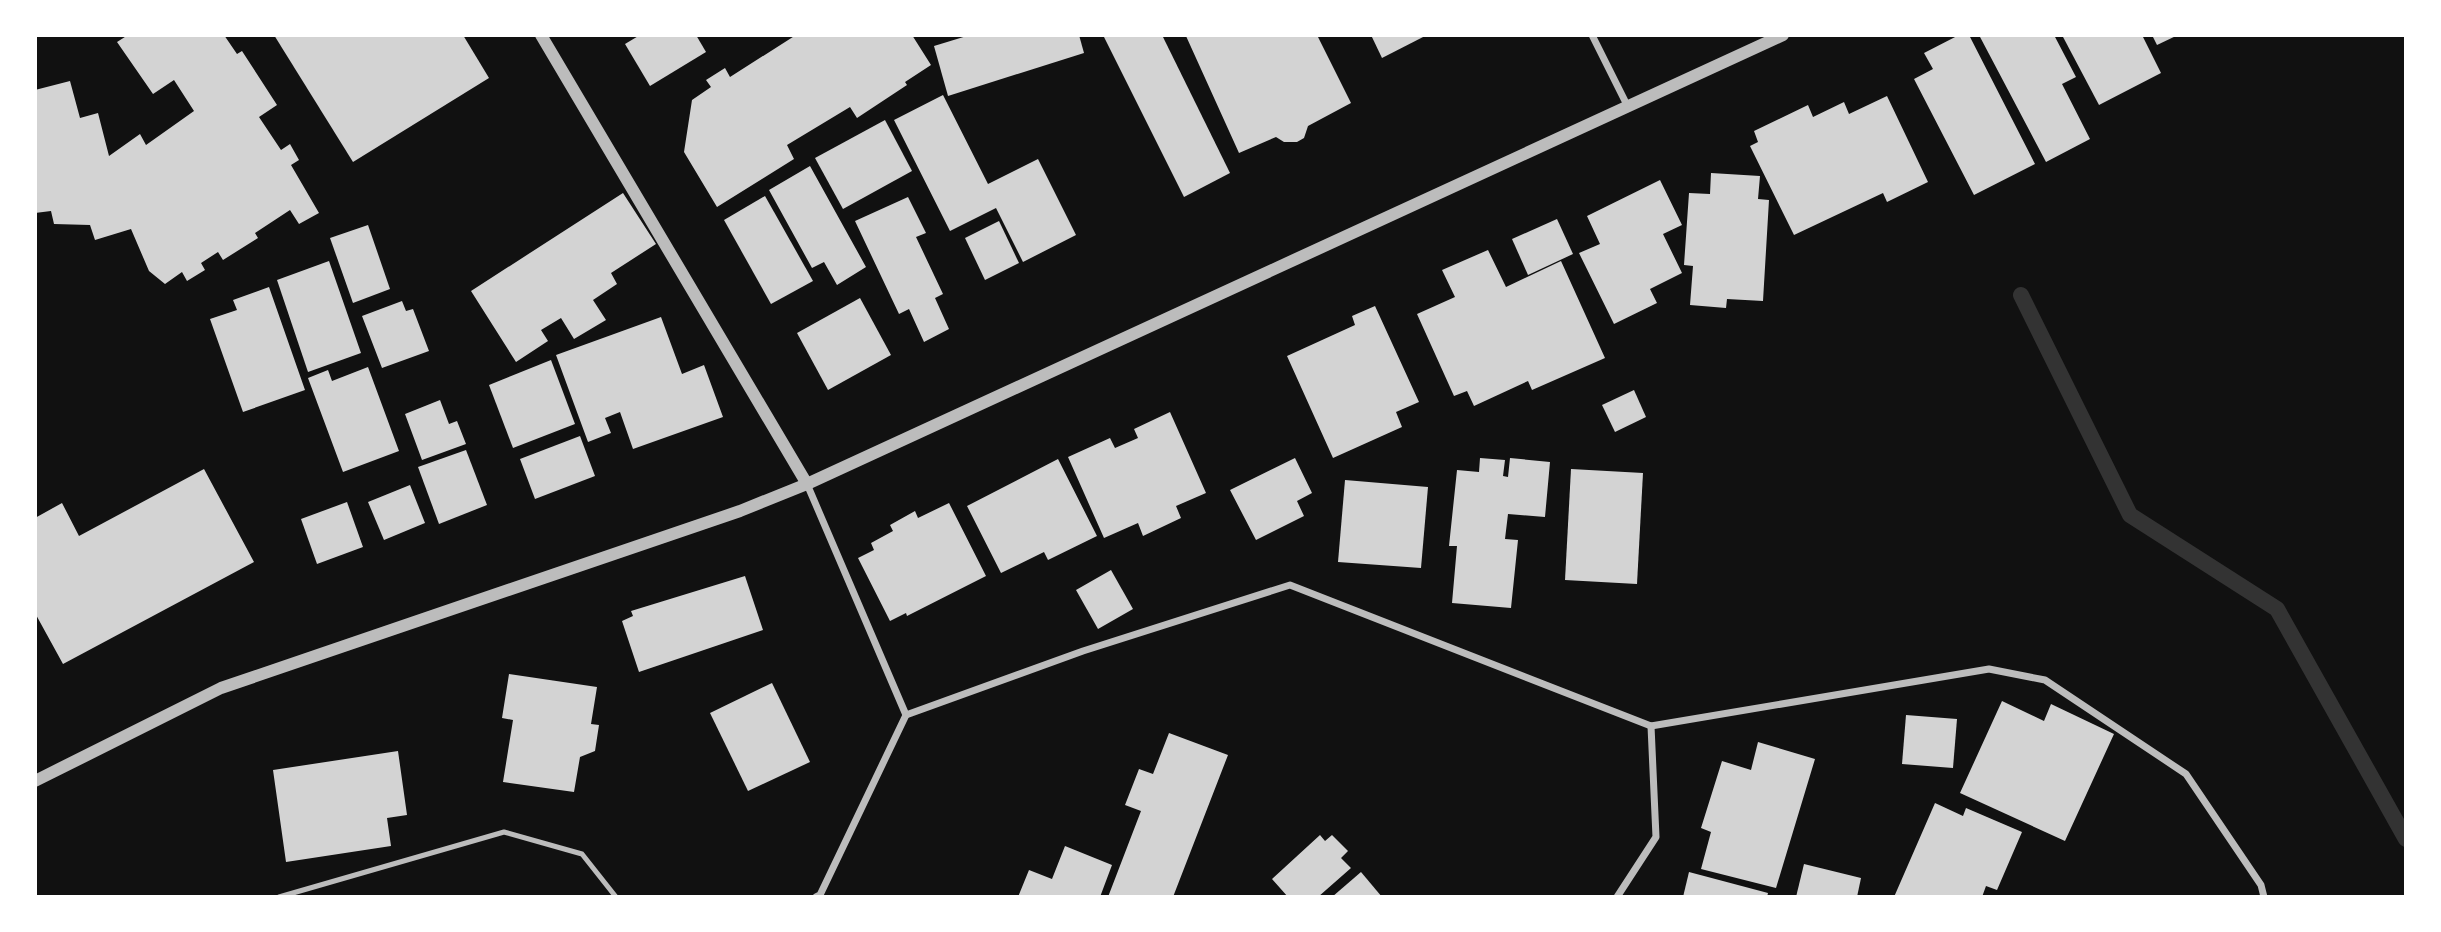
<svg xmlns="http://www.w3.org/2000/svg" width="2441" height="932" viewBox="0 0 2441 932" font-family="'Golos Text',sans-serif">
<rect width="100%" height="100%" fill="#111"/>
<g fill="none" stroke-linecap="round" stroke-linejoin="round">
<polyline stroke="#333" stroke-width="16" points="2021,295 2130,515 2277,609 2406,839"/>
</g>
<g fill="#d3d3d3">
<polygon points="128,35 224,35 237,54 242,51 277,105 259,117 281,150 290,144 299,160 291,165 319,213 299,224 290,210 255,233 258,238 223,260 218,252 201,263 205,270 187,281 182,272 165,284 149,271 131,229 95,240 90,225 54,224 51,211 35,213 35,90 70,81 80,118 98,113 109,156 140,134 146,145 194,111 174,80 153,94 117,42"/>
<polygon points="274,35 463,35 489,78 353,162"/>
<polygon points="640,35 696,35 706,52 650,86 625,44"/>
<polygon points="796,35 912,35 931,65 905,82 907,85 857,118 850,107 787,145 794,159 717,207 684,152 692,100 711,87 706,80 725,68 730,77"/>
<polygon points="970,35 1079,35 1084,53 948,96 934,46"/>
<polygon points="1103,35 1162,35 1230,173 1184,197"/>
<polygon points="1188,35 1317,35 1351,103 1308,126 1304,138 1297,142 1284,142 1276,137 1239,153 1186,36"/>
<polygon points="1371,35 1427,35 1382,58"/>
<polygon points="1959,35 1969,35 2035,164 1974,195 1914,79 1933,69 1924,53"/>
<polygon points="1979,35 2054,35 2076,77 2062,84 2090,139 2046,162"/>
<polygon points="2062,35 2142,35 2161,73 2099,105"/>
<polygon points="2152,35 2178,35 2157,45"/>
<polygon points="943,95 988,184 1038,159 1076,235 1023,262 996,208 950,231 894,120"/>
<polygon points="1887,96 1928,182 1887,202 1883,193 1794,235 1750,146 1758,142 1754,131 1808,105 1813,117 1844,102 1849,114"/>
<polygon points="885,120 912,171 843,209 815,158"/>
<polygon points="810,166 866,267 837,285 824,262 812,268 769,190"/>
<polygon points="1711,173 1760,176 1758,199 1769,200 1763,301 1727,299 1726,308 1690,305 1693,266 1684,265 1689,193 1710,194"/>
<polygon points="1660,180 1682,225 1663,234 1682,273 1650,289 1657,303 1614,324 1579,253 1600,244 1587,216"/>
<polygon points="623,193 656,244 611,273 617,284 593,300 606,320 574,339 561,318 541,330 548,341 516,362 471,291"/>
<polygon points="765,196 813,281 771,304 724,220"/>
<polygon points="908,197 926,233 916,237 943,294 935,298 949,329 924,342 909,309 899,314 855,221"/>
<polygon points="1557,219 1573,254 1528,275 1512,239"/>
<polygon points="999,221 1019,263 985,280 965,238"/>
<polygon points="368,225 390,289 353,303 330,238"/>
<polygon points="1488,250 1506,287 1561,261 1605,358 1532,390 1528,381 1474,406 1467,391 1454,396 1417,314 1455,297 1442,270"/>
<polygon points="329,261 361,353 308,372 277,280"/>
<polygon points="269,287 305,390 243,412 210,319 237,310 233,300"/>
<polygon points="860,298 891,355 828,390 797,333"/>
<polygon points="402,301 406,311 413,309 429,351 382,368 362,316"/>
<polygon points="1375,306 1419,402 1396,412 1402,427 1333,458 1287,356 1355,325 1352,316"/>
<polygon points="661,317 682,374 704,365 723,417 633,449 620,412 605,418 611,433 588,442 556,355"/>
<polygon points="551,360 575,424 513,448 489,385"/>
<polygon points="368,367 399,451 343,472 308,378 328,370 332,381"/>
<polygon points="1634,390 1646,417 1615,432 1602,405"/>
<polygon points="440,400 449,424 457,421 466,444 422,460 405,414"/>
<polygon points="1170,412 1206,493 1176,506 1181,518 1143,536 1138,523 1104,538 1068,457 1110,438 1115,448 1138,438 1134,429"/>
<polygon points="580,436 595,476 535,499 520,459"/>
<polygon points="466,450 487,505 439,524 418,467"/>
<polygon points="1295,458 1312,493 1297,501 1304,516 1256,540 1230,490"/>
<polygon points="1480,458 1505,460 1503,476 1508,477 1510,458 1550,462 1545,517 1508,514 1505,539 1518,540 1511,608 1452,603 1457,546 1449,546 1457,470 1479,472"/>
<polygon points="1058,459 1097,536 1048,560 1044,552 1001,573 967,506"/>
<polygon points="204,469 254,562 63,664 35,613 35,518 62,503 79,536"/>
<polygon points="1571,469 1643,473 1637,584 1565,580"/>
<polygon points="1345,480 1428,487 1421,568 1338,562"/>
<polygon points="410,485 425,523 384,540 368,502"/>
<polygon points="347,502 363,547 317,564 301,519"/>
<polygon points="949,503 986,576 907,616 906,613 890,621 858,558 874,550 871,543 893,531 890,525 915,511 918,518"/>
<polygon points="1111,570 1133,609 1098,629 1076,590"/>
<polygon points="745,576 763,630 639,672 622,621 633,616 631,611"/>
<polygon points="509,674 597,687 591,724 599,725 595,751 580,757 574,792 503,782 513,720 502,718"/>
<polygon points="772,683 810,762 748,791 710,713"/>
<polygon points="2002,701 2044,721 2051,704 2114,734 2065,841 1960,793"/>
<polygon points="1906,715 1957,719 1953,768 1902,764"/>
<polygon points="1169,733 1228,755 1173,897 1108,897 1141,811 1125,805 1139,769 1153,774"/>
<polygon points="1758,742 1815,759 1776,888 1701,869 1711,832 1701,828 1722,761 1751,770"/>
<polygon points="398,751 407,815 387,818 391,846 286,862 273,770"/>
<polygon points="1935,803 1963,816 1966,808 2022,832 1997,890 1986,886 1982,897 1894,897"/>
<polygon points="1320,835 1325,841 1332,835 1348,851 1341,858 1351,868 1318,897 1288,897 1272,879"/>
<polygon points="1065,846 1112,865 1100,897 1018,897 1029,870 1052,879"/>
<polygon points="1804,864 1861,878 1857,897 1796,897"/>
<polygon points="1361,872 1382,897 1332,897"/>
<polygon points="1689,872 1768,893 1767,897 1683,897"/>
</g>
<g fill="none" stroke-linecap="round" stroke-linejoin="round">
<polyline stroke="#bcbcbc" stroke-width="5" points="279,897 504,832 582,854 616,897"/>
<g stroke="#bcbcbc" stroke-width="7">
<polyline points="1592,35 1627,105"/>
<polyline points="807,484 906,715"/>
<polyline points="816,897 820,895 906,715 1083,651 1290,585 1651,726 1989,669 2045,680 2186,774 2261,885 2264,897"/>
<polyline points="1617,897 1656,837 1651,726"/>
</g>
<g stroke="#bcbcbc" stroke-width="12">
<polyline points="541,35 807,484"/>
<polyline points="35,781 221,688 740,511 807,484 1783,35"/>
</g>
</g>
<rect width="2441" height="932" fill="none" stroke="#ffffff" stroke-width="74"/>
</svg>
